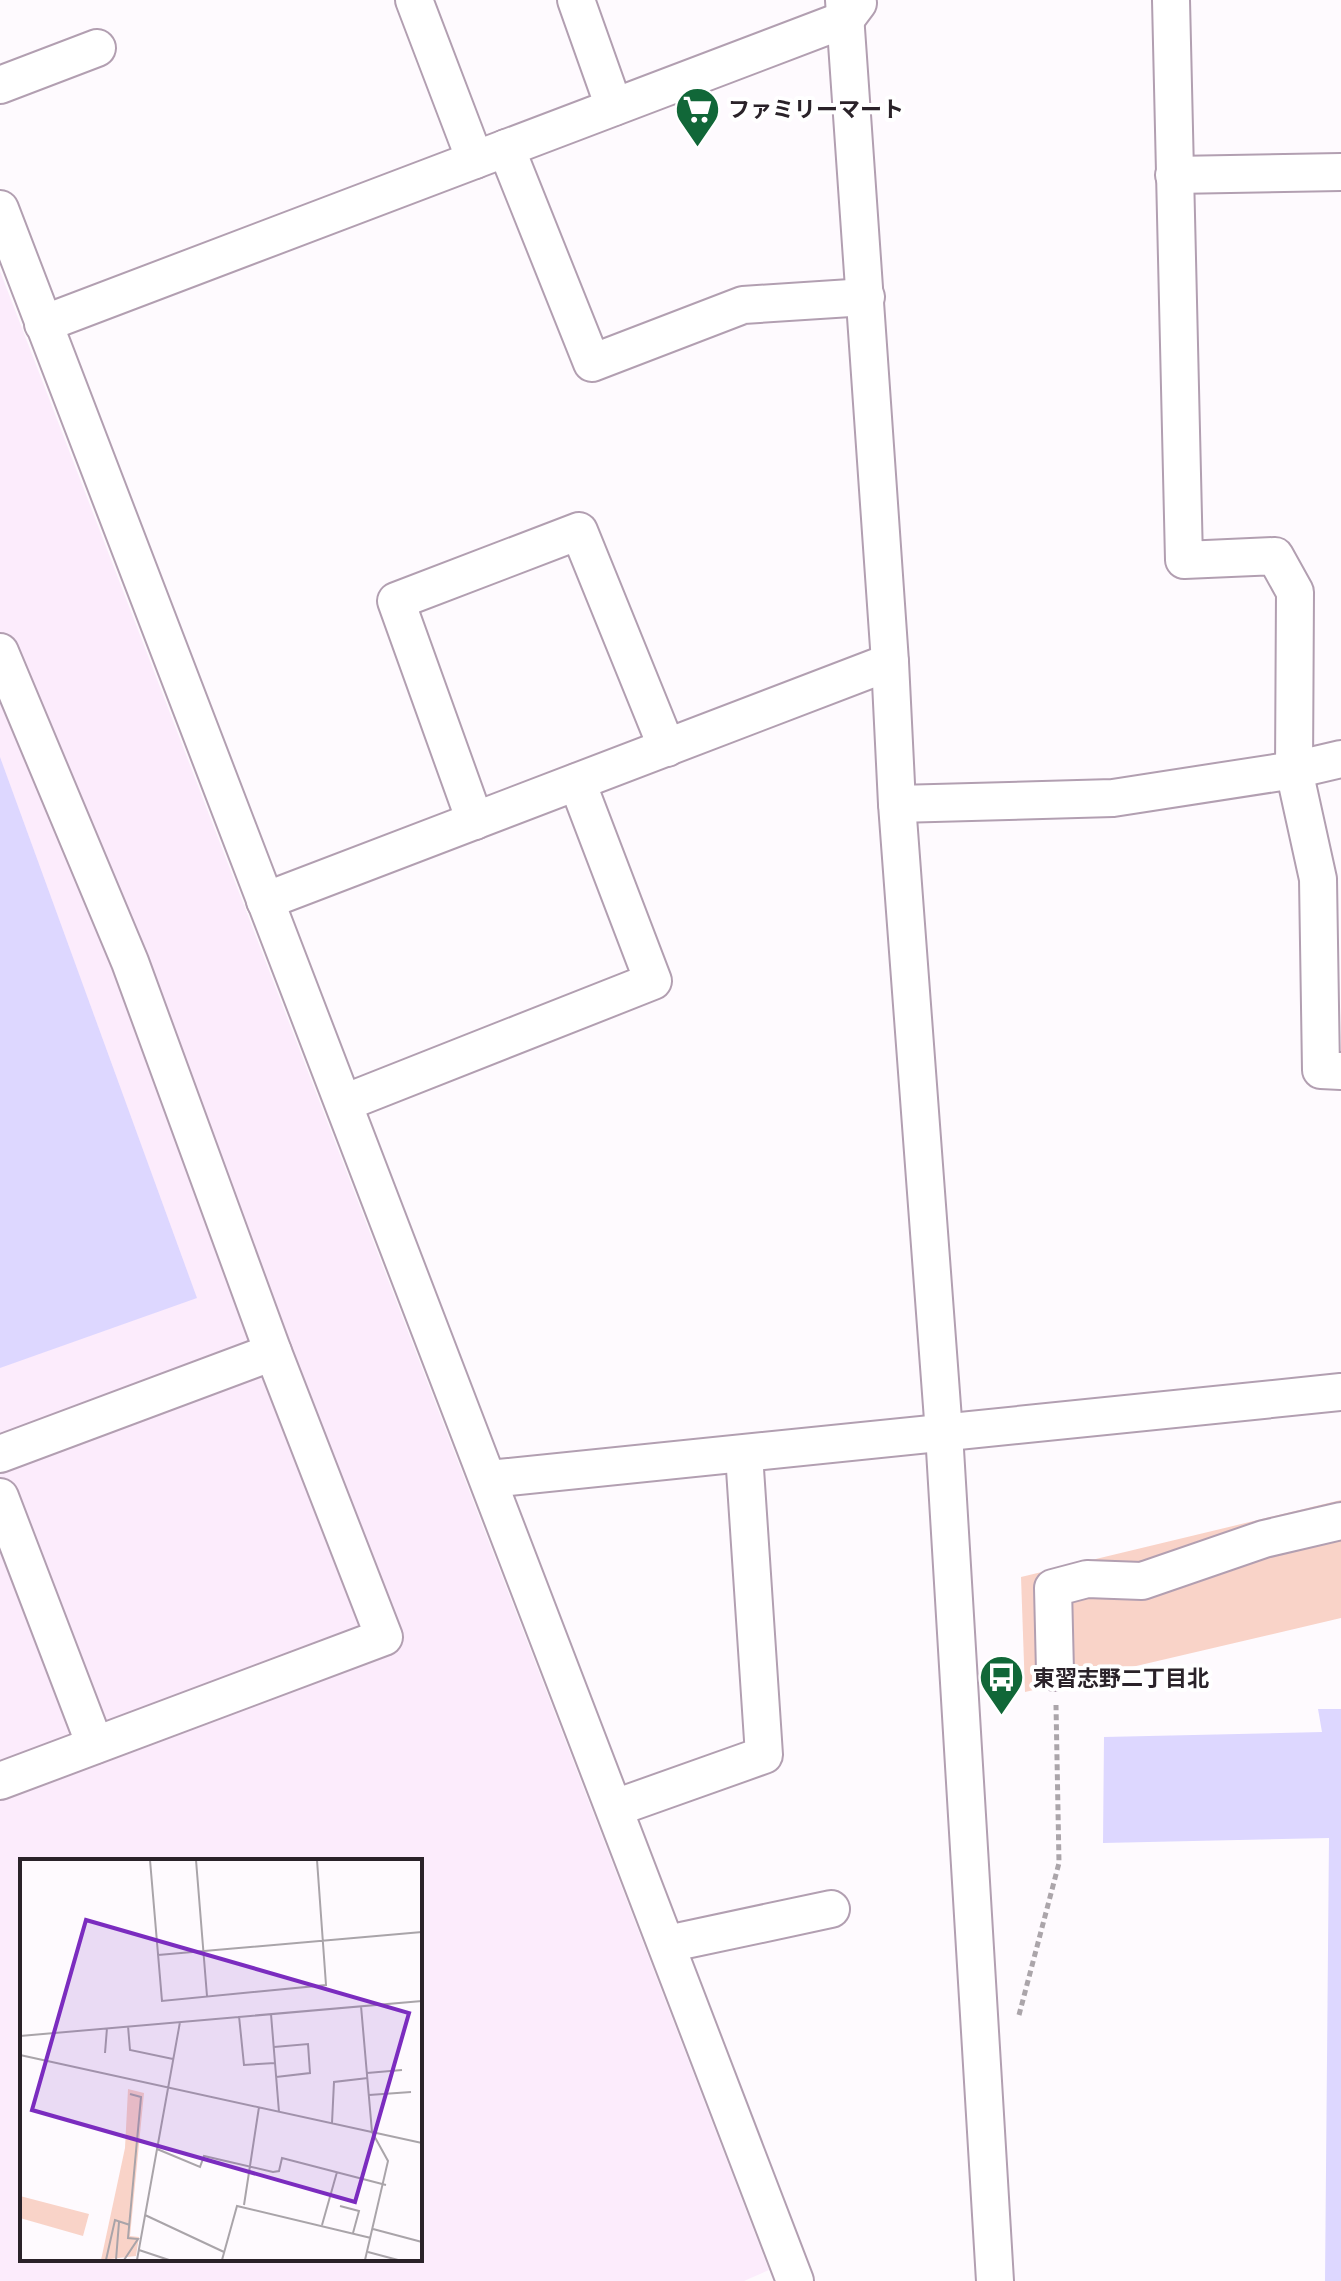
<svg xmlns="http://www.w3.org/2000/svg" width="1341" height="2281" viewBox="0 0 1341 2281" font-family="'DejaVu Sans','Noto Sans JP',sans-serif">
<rect width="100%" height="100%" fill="#fefafe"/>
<path fill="#fcecfc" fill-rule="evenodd" d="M0 271 769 2270 744 2281H0ZM22 1861H420V2259H22Z"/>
<polygon fill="#f9d3c8" points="1341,1500 1341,1618 1025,1692 1021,1577"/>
<g fill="#ddd7ff">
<polygon points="0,757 197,1298 0,1368"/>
<polygon points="1318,1709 1341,1709 1341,2281 1325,2281 1329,1838 1103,1843 1104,1737 1322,1732"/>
</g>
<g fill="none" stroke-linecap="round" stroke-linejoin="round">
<defs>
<g id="minor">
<polyline points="414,0 475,160"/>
<polyline points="576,0 614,107"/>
<polyline points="844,0 890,662 897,804 944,1433 995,2281"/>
<polyline points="1171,0 1184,560 1275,556 1295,592 1294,770 1318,879 1321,1070 1341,1071"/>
<polyline points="0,85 97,48"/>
<polyline points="506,148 592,363 743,305 866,297"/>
<polyline points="1174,175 1341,172"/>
<polyline points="0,209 795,2281"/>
<polyline points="43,324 846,19 858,3"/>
<polyline points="0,652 130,962 273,1352 384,1637 0,1781"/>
<polyline points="897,804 1113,798 1294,770 1341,759"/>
<polyline points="475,821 396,601 579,531 667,748"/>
<polyline points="265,901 890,662"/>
<polyline points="344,1103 653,981 577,782"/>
<polyline points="0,1454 273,1352"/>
<polyline points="489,1479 1341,1392"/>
<polyline points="0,1497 95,1745"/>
<polyline points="1055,1672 1053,1588 1087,1579 1142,1581 1264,1539 1341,1521"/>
<polyline points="615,1808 764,1755 744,1454"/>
<polyline points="667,1944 831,1909"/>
</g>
</defs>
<use href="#minor" stroke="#b29fb1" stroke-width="40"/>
<polyline stroke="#aba5aa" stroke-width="5" stroke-dasharray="6 4" stroke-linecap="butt" points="1019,2015 1059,1863 1056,1705"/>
<use href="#minor" stroke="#fff" stroke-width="36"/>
</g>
<defs>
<symbol id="supermarket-pin" viewBox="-11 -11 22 30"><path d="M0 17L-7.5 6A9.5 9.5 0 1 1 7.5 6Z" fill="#116738" stroke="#fff"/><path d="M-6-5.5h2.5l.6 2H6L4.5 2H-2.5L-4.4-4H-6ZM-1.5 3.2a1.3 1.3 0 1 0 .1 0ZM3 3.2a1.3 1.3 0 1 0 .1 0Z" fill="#fff"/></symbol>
<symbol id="bus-pin" viewBox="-11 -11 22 30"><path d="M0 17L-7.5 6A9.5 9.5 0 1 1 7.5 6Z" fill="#116738" stroke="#fff"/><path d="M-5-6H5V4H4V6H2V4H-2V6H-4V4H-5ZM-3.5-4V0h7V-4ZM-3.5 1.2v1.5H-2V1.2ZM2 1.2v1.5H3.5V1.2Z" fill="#fff"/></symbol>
</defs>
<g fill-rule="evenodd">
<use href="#supermarket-pin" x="672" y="84" width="51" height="69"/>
<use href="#bus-pin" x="976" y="1652" width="51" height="69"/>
</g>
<g text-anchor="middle" stroke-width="8" stroke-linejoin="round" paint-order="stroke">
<g font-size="22" font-weight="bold" fill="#2a2229" stroke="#fff" text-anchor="start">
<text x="728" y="117">ファミリーマート</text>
<text x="1033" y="1686">東習志野二丁目北</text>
</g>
</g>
<g transform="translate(20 1859)">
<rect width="402" height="402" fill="#fefafe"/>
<path d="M108 230 124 234 110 377 119 378 116 397 81 401 105 289ZM0 337 69 355 63 377 0 359Z" fill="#f9d3c8"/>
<path fill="none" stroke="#a9a4a9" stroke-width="2" d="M130 1 142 142 306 126 297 1M176 1 187 137M138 96 402 73M341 147 352 273 368 302 345 401M251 155 259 253M219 157 224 206 255 204M108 167 110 191 153 200M0 177 402 142M254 188 288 185 290 214 256 218M85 194 87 169M0 196 402 284M347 214 382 211M349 236 391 233M312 264 314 223 348 219M137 290 180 308 184 297 253 313 259 312 262 299 366 326M224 346 239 248M320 347 339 352 333 374M125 356 204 393M302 366 317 313M353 370 402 383M119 391 149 401M348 393 378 401M86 401 95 361 110 366M96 401 99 363M104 401 118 380 108 379 121 238 110 235M117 401 160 163M202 401 217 347 351 379"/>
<path fill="#7b2cbf" fill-opacity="0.15" stroke="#7b2cbf" stroke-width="4" d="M66 61 389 154 335 343 12 251Z"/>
<rect width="402" height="402" fill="none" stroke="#2a2229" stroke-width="4"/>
</g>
</svg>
